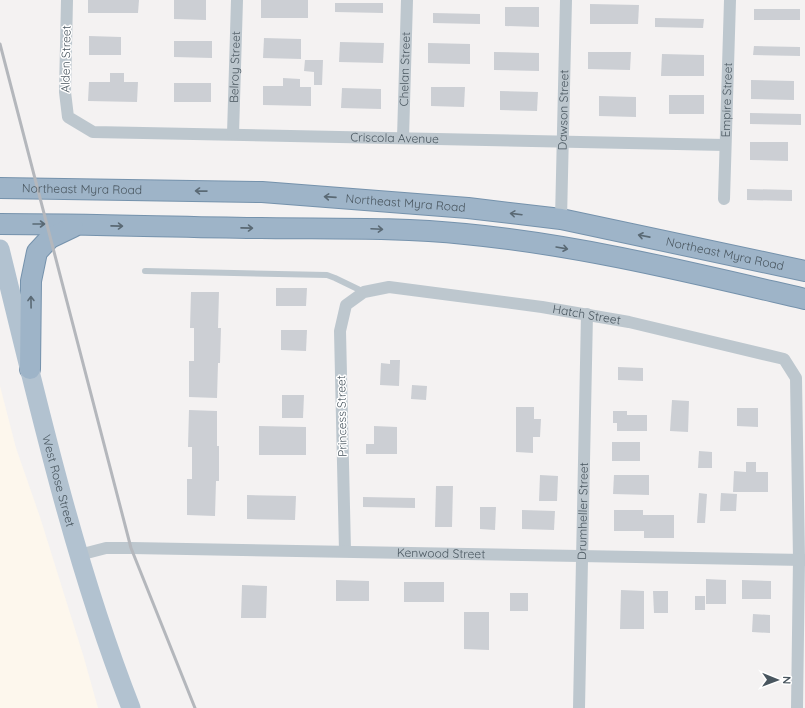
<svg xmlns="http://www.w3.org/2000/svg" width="805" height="708" viewBox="0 0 805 708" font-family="Quicksand,sans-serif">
<rect width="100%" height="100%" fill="#f4f2f2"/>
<polygon fill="#fdf7ed" points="0,386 16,448 40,517 84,658 98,708 0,708"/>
<g fill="#cccfd4">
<polygon points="88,0 139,0 138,13 88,13"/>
<polygon points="174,0 206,0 206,20 174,19"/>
<rect x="261" y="0" width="47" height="18"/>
<polygon points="335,3 383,3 383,13 335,12"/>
<polygon points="590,4 639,5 638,24 590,24"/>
<polygon points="505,7 539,7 539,27 505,26"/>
<rect x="754" y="9" width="46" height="11"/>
<polygon points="433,13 480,14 480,24 433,23"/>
<polygon points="655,18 704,19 703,28 655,27"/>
<polygon points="89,36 121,37 121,55 89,55"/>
<polygon points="264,38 301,39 301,59 263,58"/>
<polygon points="174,41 212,41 212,58 174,57"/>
<polygon points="340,42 384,43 383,63 339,62"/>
<polygon points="428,43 470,44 470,64 428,63"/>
<polygon points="754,46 800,47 800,56 753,55"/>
<polygon points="494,52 539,53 539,71 494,70"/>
<polygon points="588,52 631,52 630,70 588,69"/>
<polygon points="662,54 704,55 704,76 661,76"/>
<polygon points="305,60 323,60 322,85 314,85 314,72 304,71"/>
<polygon points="110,73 124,73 124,82 138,82 137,102 88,101 89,82 110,82"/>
<polygon points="283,78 300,79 300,87 311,87 311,106 263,105 263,86 283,86"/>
<polygon points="751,80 794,81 794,100 751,99"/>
<rect x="174" y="83" width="37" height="19"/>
<polygon points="431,87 465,87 464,107 431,106"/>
<polygon points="342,88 381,89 381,109 341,108"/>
<polygon points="500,91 538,92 537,111 500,110"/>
<rect x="669" y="95" width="35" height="19"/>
<polygon points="599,96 636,97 636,117 599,116"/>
<polygon points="750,113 801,114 801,125 750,124"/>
<polygon points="750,142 788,142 788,161 750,160"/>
<polygon points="747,189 792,190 792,201 747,200"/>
<polygon points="276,288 307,288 306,306 276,306"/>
<polygon points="191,292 219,292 218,328 221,328 220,363 218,363 217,398 189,397 189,361 194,361 194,328 190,328"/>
<polygon points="281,330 307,330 306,351 281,350"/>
<polygon points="390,360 400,360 399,386 380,385 381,363 390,364"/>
<polygon points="618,367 643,368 643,381 618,380"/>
<polygon points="412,385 427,386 426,400 411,399"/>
<polygon points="282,395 304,395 303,418 282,418"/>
<polygon points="672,400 689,401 688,432 670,431"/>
<polygon points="516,407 534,407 534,419 541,419 540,437 533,437 533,453 516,452"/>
<polygon points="737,408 758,408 758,427 737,426"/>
<polygon points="189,410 217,411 217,446 219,446 219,481 216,481 215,516 187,515 187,479 192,479 192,447 188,447"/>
<polygon points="613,411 627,411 627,415 647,415 647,431 617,431 617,423 613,423"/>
<polygon points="259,426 306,427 306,455 259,455"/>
<polygon points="374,426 397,427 397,454 366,454 366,444 374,444"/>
<rect x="612" y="442" width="28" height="19"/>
<polygon points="699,451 712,452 712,468 698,468"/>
<polygon points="746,462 756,462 756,472 768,472 768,492 733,492 734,471 746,472"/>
<polygon points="540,475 558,476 557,501 539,501"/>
<polygon points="614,475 649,475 649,495 613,494"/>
<polygon points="436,486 453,486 452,527 435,527"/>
<polygon points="699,493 707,494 705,523 697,523"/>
<polygon points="721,493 737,494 736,511 720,511"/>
<polygon points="247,495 296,496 295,520 247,519"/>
<polygon points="363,497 415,498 415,508 363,507"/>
<polygon points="480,507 496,507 495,530 480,529"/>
<polygon points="522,510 555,511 554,530 522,529"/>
<polygon points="614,510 643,510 643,515 674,515 674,538 644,538 644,531 614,531"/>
<polygon points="706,579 726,580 726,604 706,604"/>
<polygon points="336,580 369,581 369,601 336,601"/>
<polygon points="742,580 771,581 771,599 742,599"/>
<rect x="404" y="582" width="40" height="20"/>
<polygon points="242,585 267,586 266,618 241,618"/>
<polygon points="621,590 644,591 644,629 620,629"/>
<polygon points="653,591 668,591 668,613 654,613"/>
<rect x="510" y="593" width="18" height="18"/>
<rect x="695" y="596" width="10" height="14"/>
<polygon points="464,612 489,612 489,650 464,649"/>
<polygon points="753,614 770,615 770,633 752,632"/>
</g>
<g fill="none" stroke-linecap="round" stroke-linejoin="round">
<defs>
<g id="trunk">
<path id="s10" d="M0 188 262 192 468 208 561 219 805 271"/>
<path d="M0 224C87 224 174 227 261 228 329 229 397 227 465 234 580 245 693 273 805 299"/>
<polyline points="30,369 31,281 37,252 50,238 73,227"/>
</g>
</defs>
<use href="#trunk" stroke="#7592ac" stroke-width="22"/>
<polyline stroke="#bdc7ce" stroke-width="6" points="145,271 327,275 335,278 364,292"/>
<g stroke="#bdc7ce" stroke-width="12">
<path id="s1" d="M67 0 65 92 68 117 93 132 725 145"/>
<path id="s2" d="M233 134 237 0"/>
<path id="s3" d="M403 138 407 0"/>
<path id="s4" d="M724 199 730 0"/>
<path id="s5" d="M561 219 566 0"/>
<path id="s6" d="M345 551 340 331 346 305 364 292 389 287 542 307 629 322 784 359 796 378 799 559 797 708"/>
<path id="s7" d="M79 555 106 548H131L805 560"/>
<path id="s8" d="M579 708 587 314"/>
</g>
<path stroke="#b2c2d0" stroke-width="19" id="s9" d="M0 249C38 403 73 560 131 708"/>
<use href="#trunk" stroke="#9eb4c8" stroke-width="20"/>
<polyline stroke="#b4b7bc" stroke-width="3" points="0,44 131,548 195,708"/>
</g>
<defs><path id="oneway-shaft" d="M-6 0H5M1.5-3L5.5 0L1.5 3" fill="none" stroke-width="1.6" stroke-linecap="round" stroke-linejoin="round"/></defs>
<g stroke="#5a6974">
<use href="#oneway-shaft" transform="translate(201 191) rotate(-179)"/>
<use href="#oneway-shaft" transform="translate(330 197) rotate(-176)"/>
<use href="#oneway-shaft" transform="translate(516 214) rotate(-173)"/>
<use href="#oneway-shaft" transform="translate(39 224)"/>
<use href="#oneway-shaft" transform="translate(117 226) rotate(1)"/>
<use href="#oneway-shaft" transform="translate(247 228) rotate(1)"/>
<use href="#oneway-shaft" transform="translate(377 229) rotate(3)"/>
<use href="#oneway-shaft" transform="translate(644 236) rotate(-169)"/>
<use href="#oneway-shaft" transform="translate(562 248) rotate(10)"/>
<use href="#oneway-shaft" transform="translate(31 302) rotate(-91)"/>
</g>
<g text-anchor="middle" stroke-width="3" stroke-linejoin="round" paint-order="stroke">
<g font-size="12" fill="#49565f" stroke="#fff">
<text transform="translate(66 59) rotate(-89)" y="4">Alden Street</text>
<text dy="4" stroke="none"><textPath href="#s2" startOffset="67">Belroy Street</textPath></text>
<text dy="4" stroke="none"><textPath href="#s3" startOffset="69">Chelan Street</textPath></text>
<text dy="4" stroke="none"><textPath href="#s4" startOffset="99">Empire Street</textPath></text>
<text dy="4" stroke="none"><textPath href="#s5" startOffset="109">Dawson Street</textPath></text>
<text dy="4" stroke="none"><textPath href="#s1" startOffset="448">Criscola Avenue</textPath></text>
<text dy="4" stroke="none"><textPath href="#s10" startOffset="82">Northeast Myra Road</textPath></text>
<text dy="4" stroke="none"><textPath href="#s10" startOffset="406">Northeast Myra Road</textPath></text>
<text dy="4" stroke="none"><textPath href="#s10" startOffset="730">Northeast Myra Road</textPath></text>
<text dy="4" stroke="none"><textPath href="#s6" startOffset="494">Hatch Street</textPath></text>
<text transform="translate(342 416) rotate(-91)" y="4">Princess Street</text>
<text dy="4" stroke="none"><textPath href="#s9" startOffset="239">West Rose Street</textPath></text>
<text dy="4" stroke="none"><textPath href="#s8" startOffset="197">Drumheller Street</textPath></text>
<text dy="4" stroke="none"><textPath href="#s7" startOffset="363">Kenwood Street</textPath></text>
</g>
</g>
<g transform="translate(777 680) rotate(91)" stroke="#ffffff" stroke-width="3" paint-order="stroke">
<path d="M0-3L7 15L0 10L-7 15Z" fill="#49565f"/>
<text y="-6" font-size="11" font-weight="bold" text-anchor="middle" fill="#49565f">N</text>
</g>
</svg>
